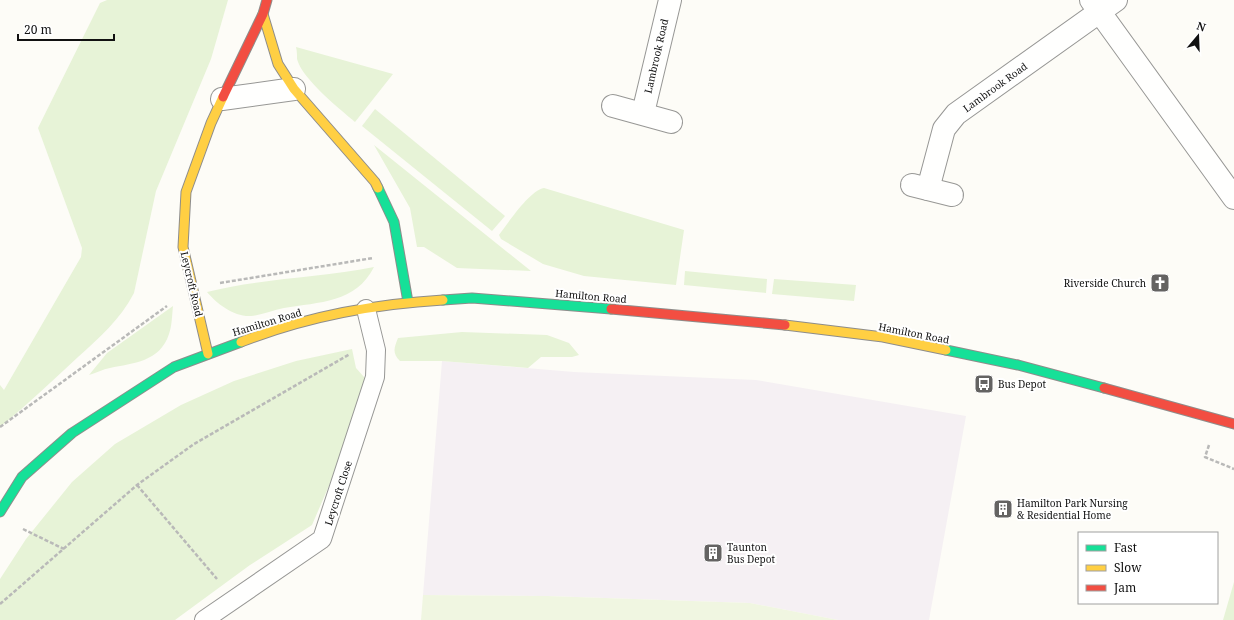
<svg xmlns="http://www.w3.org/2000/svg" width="1234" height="620" viewBox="0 0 1234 620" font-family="'Noto Serif',serif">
<rect width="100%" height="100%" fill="#fdfcf7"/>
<polygon fill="#f5f0f3" points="442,361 574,372 756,380 966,416 929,620 838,620 750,603 547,596 423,595"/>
<g fill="#e7f3d7">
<path d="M107 0H228L211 59 156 191 134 293C120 320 99 338 78 357 52 381 27 405 0 427V385L4 390 81 257 82 248 38 128 100 3Z"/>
<path d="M296 47 393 74 355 122C340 109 302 79 297 59 297 55 297 51 296 47Z"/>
<polygon points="375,109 505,216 492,231 362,126"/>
<polygon points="374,145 531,271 457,268 424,247 417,247 410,208"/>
<path d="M544 188 684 230 676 285 584 276 543 264 501 239 499 235C509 222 529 191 544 188Z"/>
<path d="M374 267C356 303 319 302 284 308 273 310 262 315 251 316 234 317 217 304 207 292 262 278 319 278 374 267Z"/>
<polygon points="685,271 767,279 766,293 684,285"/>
<polygon points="774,279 856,285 854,301 772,294"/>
<path d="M173 306C172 315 172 326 169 334 160 362 133 363 110 368 103 369 96 373 89 375L107 353Z"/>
<path d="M462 332 547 335 569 343 579 355 572 357H541L528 368 442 361H400C392 353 394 348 398 338Z"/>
<polygon points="352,349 356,368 372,386 312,525 250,565 175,620 0,620 0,579 26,539 72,482 115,444 181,405 234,381 296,361"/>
<polygon points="1234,582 1234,620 1223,620"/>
</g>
<polygon fill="#f0f6e1" points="423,595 547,596 750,603 838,620 421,620"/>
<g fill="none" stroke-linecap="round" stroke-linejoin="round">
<defs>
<polyline id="lane" points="204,620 322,539 375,377 376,350 366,309"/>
<g id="street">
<polyline points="1091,0 1234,198"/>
<polyline points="222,99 294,89"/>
<polyline points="613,106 671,122"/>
<polyline points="643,113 670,0"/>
<polyline points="912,185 952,195"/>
<polyline points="928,189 944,129 956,114 1116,0"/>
</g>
<g id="fast">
<polyline points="378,188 394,222 408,302"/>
<polyline points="443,300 472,298 611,309"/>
<polyline points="946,350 1018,365 1104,388"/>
<polyline points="0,512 22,477 72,433 174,367 241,342"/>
</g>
<g id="slow">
<polyline points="263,14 278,64 294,89 375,182 378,188"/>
<polyline points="785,325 883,337 946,350"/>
<path d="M241 342C305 317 374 304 443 300"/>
<polyline points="208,354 183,247 186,192 211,123 223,97"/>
</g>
<g id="jam">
<polyline points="223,97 263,14 267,0"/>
<polyline points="611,309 785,325"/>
<polyline points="1104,388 1234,424"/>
</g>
</defs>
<use href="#lane" stroke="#979795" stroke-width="20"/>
<use href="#street" stroke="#979795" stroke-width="24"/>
<use href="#fast" stroke="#8e8d8b" stroke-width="11"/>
<use href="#slow" stroke="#8e8d8b" stroke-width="11"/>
<use href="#jam" stroke="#8e8d8b" stroke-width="11"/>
<g stroke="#b9b9b8" stroke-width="2.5" stroke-dasharray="4 2" stroke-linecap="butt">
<polyline points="220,283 373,258"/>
<polyline points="0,427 167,306"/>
<polyline points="1209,445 1205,457 1234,469"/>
<polyline points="137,485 217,579"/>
<polyline points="23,529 64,549"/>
<polyline points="0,604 137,485 194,444 350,354"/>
</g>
<use href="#lane" stroke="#fffffe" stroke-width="18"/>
<use href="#street" stroke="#fffffe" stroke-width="22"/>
<use href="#fast" stroke="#16e098" stroke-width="9"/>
<use href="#slow" stroke="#ffcf43" stroke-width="9"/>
<use href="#jam" stroke="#f24e42" stroke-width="9"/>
</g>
<defs>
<symbol id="church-square" viewBox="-11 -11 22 22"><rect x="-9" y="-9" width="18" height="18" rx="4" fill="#646362" stroke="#fff"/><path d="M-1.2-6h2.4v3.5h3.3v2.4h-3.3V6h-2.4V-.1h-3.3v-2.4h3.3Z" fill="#fff"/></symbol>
<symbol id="bus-square" viewBox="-11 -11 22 22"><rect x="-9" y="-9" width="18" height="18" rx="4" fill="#646362" stroke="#fff"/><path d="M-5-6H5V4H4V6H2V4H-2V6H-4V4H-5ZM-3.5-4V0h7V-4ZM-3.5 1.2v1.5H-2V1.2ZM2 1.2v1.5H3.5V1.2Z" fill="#fff"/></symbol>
<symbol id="building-square" viewBox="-11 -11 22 22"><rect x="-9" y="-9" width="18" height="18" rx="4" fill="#646362" stroke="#fff"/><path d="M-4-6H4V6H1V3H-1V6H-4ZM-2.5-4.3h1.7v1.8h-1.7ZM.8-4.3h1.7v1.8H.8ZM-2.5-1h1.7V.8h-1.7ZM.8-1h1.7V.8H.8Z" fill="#fff"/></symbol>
</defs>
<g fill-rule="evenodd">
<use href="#church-square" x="1149" y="272" width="22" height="22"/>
<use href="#bus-square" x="973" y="373" width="22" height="22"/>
<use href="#building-square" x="992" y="498" width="22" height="22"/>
<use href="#building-square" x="702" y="542" width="22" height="22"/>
</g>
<g text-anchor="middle" stroke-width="4" stroke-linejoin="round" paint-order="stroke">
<g font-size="10" fill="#111" stroke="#fff">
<text transform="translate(656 56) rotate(-77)" y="4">Lambrook Road</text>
<text transform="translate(995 87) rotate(-36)" y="4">Lambrook Road</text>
<text transform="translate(192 284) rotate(77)" y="4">Leycroft Road</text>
<text transform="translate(591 296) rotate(5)" y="4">Hamilton Road</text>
<text transform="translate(267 322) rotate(-17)" y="4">Hamilton Road</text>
<text transform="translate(914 333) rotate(11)" y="4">Hamilton Road</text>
<text transform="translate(338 493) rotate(-72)" y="4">Leycroft Close</text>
</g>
<g font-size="10" fill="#111" stroke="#fff" text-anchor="start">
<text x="1146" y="287" text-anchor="end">Riverside Church</text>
<text x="998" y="388">Bus Depot</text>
<text x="1017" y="507">Hamilton Park Nursing<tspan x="1017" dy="12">&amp; Residential Home</tspan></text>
<text x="727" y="551">Taunton<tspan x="727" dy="12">Bus Depot</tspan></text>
</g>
</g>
<rect x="1078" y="532" width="140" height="72" fill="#ffffff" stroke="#a0a0a0"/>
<rect x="1086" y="545" width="20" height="6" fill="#16e098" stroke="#a0a0a0"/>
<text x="1114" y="552" font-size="12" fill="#111111">Fast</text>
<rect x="1086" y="565" width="20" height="6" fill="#ffcf43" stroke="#a0a0a0"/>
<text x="1114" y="572" font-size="12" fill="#111111">Slow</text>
<rect x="1086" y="585" width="20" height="6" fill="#f24e42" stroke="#a0a0a0"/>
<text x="1114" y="592" font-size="12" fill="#111111">Jam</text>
<g transform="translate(1198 36) rotate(19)" stroke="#ffffff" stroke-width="3" paint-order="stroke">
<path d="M0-3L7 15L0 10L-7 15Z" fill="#111111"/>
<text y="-6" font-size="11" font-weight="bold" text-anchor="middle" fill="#111111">N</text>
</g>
<path d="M18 34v6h96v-6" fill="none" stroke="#111111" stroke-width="2"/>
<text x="24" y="34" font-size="12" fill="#111111" stroke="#ffffff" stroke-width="3" paint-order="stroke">20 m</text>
</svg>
